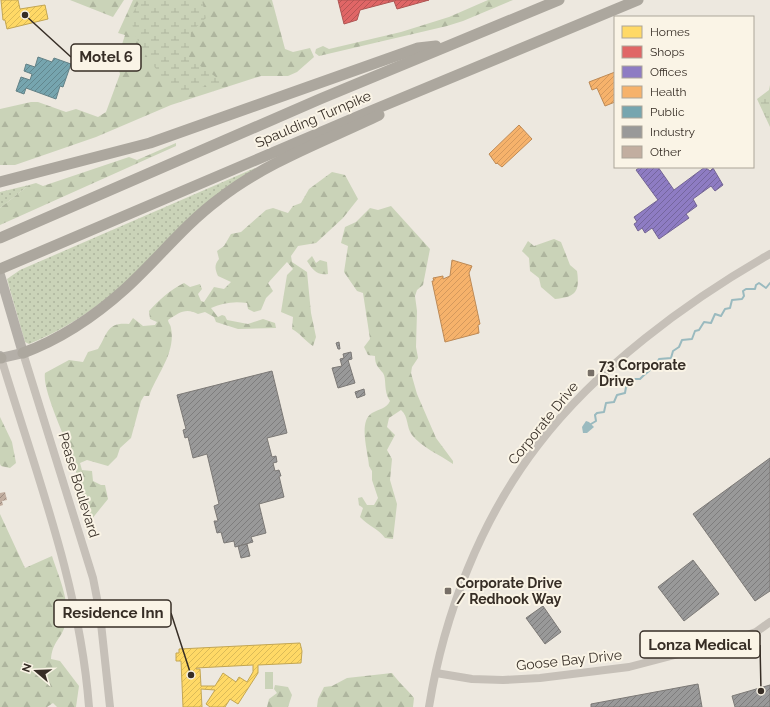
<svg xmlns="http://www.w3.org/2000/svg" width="770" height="707" viewBox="0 0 770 707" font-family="Raleway,sans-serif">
<defs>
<pattern id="green-dots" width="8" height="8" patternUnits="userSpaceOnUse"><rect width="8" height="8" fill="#cad3b8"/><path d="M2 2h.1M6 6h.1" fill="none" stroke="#aeb59e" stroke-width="1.8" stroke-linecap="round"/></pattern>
<pattern id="forest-firs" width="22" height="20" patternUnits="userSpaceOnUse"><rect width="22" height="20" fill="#cad3b8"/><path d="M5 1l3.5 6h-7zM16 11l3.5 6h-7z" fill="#aeb59e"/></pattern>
<pattern id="wetland-marsh" width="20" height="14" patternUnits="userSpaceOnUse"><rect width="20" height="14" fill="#cad3b8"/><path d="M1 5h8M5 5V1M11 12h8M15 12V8" fill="none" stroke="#aeb59e"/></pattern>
<pattern id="homes-hatch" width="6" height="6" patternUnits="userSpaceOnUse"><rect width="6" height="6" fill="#ffd966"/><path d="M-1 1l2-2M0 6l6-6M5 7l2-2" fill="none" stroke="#dbbb58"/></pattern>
<pattern id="shops-hatch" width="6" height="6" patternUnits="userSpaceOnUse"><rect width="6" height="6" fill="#e06666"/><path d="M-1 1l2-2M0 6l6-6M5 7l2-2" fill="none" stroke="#b65454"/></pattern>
<pattern id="offices-hatch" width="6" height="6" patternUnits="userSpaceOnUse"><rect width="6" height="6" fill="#8e7cc3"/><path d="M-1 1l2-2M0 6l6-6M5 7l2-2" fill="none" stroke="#75669e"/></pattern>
<pattern id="health-hatch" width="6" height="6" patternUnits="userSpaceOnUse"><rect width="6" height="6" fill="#f6b26b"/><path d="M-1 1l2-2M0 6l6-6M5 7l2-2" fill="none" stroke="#d4995d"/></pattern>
<pattern id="public-hatch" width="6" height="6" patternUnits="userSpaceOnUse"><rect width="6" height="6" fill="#76a5af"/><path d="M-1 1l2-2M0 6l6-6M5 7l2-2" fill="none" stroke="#62878e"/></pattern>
<pattern id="industry-hatch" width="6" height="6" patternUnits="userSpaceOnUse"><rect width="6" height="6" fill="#999"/><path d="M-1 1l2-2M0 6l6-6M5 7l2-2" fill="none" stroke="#7e7d7d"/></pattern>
<pattern id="building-hatch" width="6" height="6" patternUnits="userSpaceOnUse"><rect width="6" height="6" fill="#c2aea0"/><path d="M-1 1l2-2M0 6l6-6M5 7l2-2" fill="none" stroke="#9e8e82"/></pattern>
</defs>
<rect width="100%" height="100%" fill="#ede8df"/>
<g fill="url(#green-dots)">
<path d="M255 168 257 171C224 199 192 227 159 255 118 290 80 324 29 344L25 342 7 279 20 270Z"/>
<polygon points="29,185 0,208 0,192"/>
</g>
<g fill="url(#forest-firs)">
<polygon points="70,0 124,0 113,17"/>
<polygon points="133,0 272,0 285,49 293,52 310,48 314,57 297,72 288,76 261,76 171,105 96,137 15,165 0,165 0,109 31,102 38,102 66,112 76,109 98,117 106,112 120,74 117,63 111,61 113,56 118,57 125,35 118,33"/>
<polygon points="488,0 513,0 463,21 447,26 319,56 315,53 316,49 323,46 329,49 401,32 449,17"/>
<polygon points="176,143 176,146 0,225 0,208 29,185 36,183 43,186 129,157 137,160"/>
<path d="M332 172 345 175 358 199 343 218 316 243 298 246 291 256 292 262 307 272 311 313 316 337 313 346C305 341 300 333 292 329L293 317 281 312 287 275 293 269 287 262 268 283 273 291 266 298 261 310 254 312 248 309 247 303C233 301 223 303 211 308L218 317 222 315 225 316 227 320 248 324 263 319 275 323 276 328 238 329 216 322 214 317 205 312 198 314C186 307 178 313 168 320 168 323 171 325 171 328 176 353 157 374 149 396H144L141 401 131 438 120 448 117 457 108 466 87 460 80 463 82 470 92 471 93 481 101 485H105L108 499 91 520C83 498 78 477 71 455 65 437 42 389 45 373L69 360 83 362 88 352 98 349C108 333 107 322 129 324L133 318 143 326 155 325 157 322 150 319 149 311C159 300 170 290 184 283L190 287 200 284 202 289 198 294 201 301 204 302 214 287 224 289 231 282 218 276C215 269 214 265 219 259L217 251 224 246 231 234 241 232 266 210 273 208 288 213 293 206 301 203 309 189Z"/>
<path d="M391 206 430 249 423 285 417 290 415 296 417 311 416 347 418 358 412 367 411 373 417 394 436 438 453 461V464C440 455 421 447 412 435 406 427 409 417 401 410L389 418 387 427 395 435 387 450 392 459 390 480 397 504 393 539 385 538C379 529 368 526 360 517L363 508 359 505 358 498 362 497 367 505H374L378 498 372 480V471L369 466C368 451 358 422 372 413 379 409 386 409 390 401 383 391 387 379 383 373 378 367 375 365 375 356L368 355 364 347 370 339 363 293 357 291 344 272 348 246 341 243 345 227 356 222 370 208 378 210Z"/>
<path d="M554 239 561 242 570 265 577 271C580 291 576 297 555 299L541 287 539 278 530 271 529 258 522 251 528 241 534 246Z"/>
<path d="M312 256 316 263 320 260 327 262 328 274C317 276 312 269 307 261Z"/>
<polygon points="0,417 12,442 16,463 10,468 1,466 0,464"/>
<path d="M0 514 25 568 52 556C59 578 71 602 65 625 62 638 52 642 51 659L60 661 79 686 76 707H57L53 703 47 707H0Z"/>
<path d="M392 673C399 683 407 689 414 698L413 707H317L318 699 324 687 332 686 347 678Z"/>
<polygon points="275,685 288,687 292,695 288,707 267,707 269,699 277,693 274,689"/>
</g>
<g fill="url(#wetland-marsh)">
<path d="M141 0H202L206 18 191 32 189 58 223 82 177 93C162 78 129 39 132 16 133 11 138 5 141 0Z"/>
<polygon points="770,85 770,127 757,99 769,90"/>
</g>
<rect fill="#cad3b8" x="265" y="672" width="8" height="17"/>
<polygon fill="#9ababf" points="586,421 589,422 594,427 587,433 583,433 582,427"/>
<g fill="url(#homes-hatch)" stroke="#c3a653" fill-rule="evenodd">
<polygon points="1,0 18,0 20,9 45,5 48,19 7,29 5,20 3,20"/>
<path d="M300 643 302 651 301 663 258 665V673L238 704 230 699 225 707H210L206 704 215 690 201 689 202 707H183L181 661H176V653H179V649ZM253 665V672L247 682 239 677 236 682 223 673 215 686H201L200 669H196V668Z"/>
</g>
<polygon fill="url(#shops-hatch)" stroke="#ad5553" points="338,0 429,0 397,9 394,1 360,10 357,20 344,24"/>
<polygon fill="url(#offices-hatch)" stroke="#746594" points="640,167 658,167 674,190 705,167 710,171 713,168 723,185 715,191 711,186 693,199 697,206 686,214 689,218 659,239 652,228 645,233 642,228 638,231 634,224 637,222 634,217 658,200 636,170"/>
<g fill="url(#health-hatch)" stroke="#bd8a56">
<polygon points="615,72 615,102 605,106 597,88 592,90 589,82"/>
<polygon points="519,125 532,139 502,167 497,163 496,164 489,154"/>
<polygon points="452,260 472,266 469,273 480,324 478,325 479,333 445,342 432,281 434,281 433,278 443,276 443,279 450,276"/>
</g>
<polygon fill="url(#public-hatch)" stroke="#638186" points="38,57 52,62 54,58 71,64 63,87 60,86 56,99 26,88 24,94 16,91 21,77 30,80 32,74 24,71 26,64 35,67"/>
<g fill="url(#industry-hatch)" stroke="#7c7976">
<polygon points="339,342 340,349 338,349 336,343"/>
<polygon points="351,352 352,359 348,360 355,383 338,388 332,368 342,366 340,359 344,358 343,354"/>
<polygon points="272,371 287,433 267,438 272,457 276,456 277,462 273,463 275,471 279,470 281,476 279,476 284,497 259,504 266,533 251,537 253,542 235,547 234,541 224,543 221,532 217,533 214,521 218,521 214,506 219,504 207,454 193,458 188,437 185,438 183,430 186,429 177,395"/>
<polygon points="364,389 365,395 357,398 355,392"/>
<polygon points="770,458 770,591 755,601 693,514"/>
<polygon points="247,544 250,556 241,558 238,546"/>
<polygon points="693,560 719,594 684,621 658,587"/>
<polygon points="543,606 561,632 545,644 526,618"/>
<polygon points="698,684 702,707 591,707 591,704"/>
<polygon points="770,685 770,707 735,707 732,696"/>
</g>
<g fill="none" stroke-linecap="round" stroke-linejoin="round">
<path stroke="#9ababf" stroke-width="2" d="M591 424 596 421 595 415 597 413 604 412 606 403 614 402 617 395 625 393 626 387 632 385 633 379H640C647 371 655 369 659 359L671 358 673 351 679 347 682 340 692 339 695 331 699 330 704 322 711 323 715 314 721 316 725 309 730 308 732 300 742 299 744 296 743 291 746 289H755L756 285 759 283 766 288 770 283"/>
</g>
<polygon fill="url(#building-hatch)" points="5,492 7,500 2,501 3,505 0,506 0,493"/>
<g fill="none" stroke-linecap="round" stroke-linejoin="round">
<g stroke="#c6c0b8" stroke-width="8">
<polyline points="23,353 93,578 100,614 110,707"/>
<path d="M1 358C36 473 80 587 89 707"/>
<polyline points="436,673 472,679 503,680 540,678 629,667 732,640 756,632 770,622"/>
<path d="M429 707C444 614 481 519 538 445 597 368 686 302 770 254"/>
</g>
<polyline stroke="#b4afa8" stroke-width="10" points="0,275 23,353 1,358 0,356"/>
<g stroke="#aca79e" stroke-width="11">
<polyline points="0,182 150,143 418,48 436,46"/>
<polyline points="0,238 320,99 559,0"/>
<polyline points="0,269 366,113 638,0"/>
<path d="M23 353C61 339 95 316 125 289 157 260 184 225 219 199 266 162 325 141 379 115"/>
<polyline points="0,358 1,358"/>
</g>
</g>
<g fill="#776f67" stroke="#faf4e6" stroke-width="1.5">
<rect x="587" y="369" width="8" height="8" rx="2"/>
<rect x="444" y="587" width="8" height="8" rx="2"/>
</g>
<g text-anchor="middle" stroke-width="4" stroke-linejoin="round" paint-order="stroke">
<g font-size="14" fill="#372e26" stroke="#faf4e6">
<text transform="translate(313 119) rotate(-23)" y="5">Spaulding Turnpike</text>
<text transform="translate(543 423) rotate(-51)" y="5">Corporate Drive</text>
<text transform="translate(79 485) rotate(73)" y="5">Pease Boulevard</text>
<text transform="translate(569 660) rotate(-6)" y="5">Goose Bay Drive</text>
</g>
<g font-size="14" font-weight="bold" fill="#372e26" stroke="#faf4e6" text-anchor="start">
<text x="599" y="370">73 Corporate<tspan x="599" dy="16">Drive</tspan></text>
<text x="456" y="588">Corporate Drive<tspan x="456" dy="16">/ Redhook Way</tspan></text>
</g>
</g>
<path fill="none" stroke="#372e26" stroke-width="1.5" d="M25 15L71 57M191 675L171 613M761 691L760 645"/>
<g fill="#372e26" stroke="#faf4e6" stroke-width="1.5">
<circle cx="25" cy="15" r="4"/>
<circle cx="191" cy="675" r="4"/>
<circle cx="761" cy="691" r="4"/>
</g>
<g fill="#faf4e6" stroke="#372e26" stroke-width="1.5">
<rect x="71" y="44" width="70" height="27" rx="4"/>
<rect x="54" y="600" width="117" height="27" rx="4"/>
<rect x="640" y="631" width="120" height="27" rx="4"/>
</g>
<g font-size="15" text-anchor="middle" font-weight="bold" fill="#372e26">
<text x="106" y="62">Motel 6</text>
<text x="113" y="618">Residence Inn</text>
<text x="700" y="650">Lonza Medical</text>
</g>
<rect x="614" y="16" width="140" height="152" fill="#faf4e6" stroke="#aca599"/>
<rect x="622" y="26" width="20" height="12" fill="#ffd966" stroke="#aca599"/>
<text x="650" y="36" font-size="12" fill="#372e26">Homes</text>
<rect x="622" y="46" width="20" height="12" fill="#e06666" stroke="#aca599"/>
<text x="650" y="56" font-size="12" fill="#372e26">Shops</text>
<rect x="622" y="66" width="20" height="12" fill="#8e7cc3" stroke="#aca599"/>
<text x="650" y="76" font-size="12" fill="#372e26">Offices</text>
<rect x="622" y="86" width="20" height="12" fill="#f6b26b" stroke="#aca599"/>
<text x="650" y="96" font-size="12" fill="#372e26">Health</text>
<rect x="622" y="106" width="20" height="12" fill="#76a5af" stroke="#aca599"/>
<text x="650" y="116" font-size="12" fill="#372e26">Public</text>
<rect x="622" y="126" width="20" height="12" fill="#999999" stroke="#aca599"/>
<text x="650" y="136" font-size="12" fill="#372e26">Industry</text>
<rect x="622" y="146" width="20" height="12" fill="#c2aea0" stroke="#aca599"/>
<text x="650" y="156" font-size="12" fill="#372e26">Other</text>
<g transform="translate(36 671) rotate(289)" stroke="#faf4e6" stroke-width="3" paint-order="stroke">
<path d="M0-3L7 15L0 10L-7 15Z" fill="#372e26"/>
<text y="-6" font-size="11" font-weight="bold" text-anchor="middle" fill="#372e26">N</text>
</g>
</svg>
